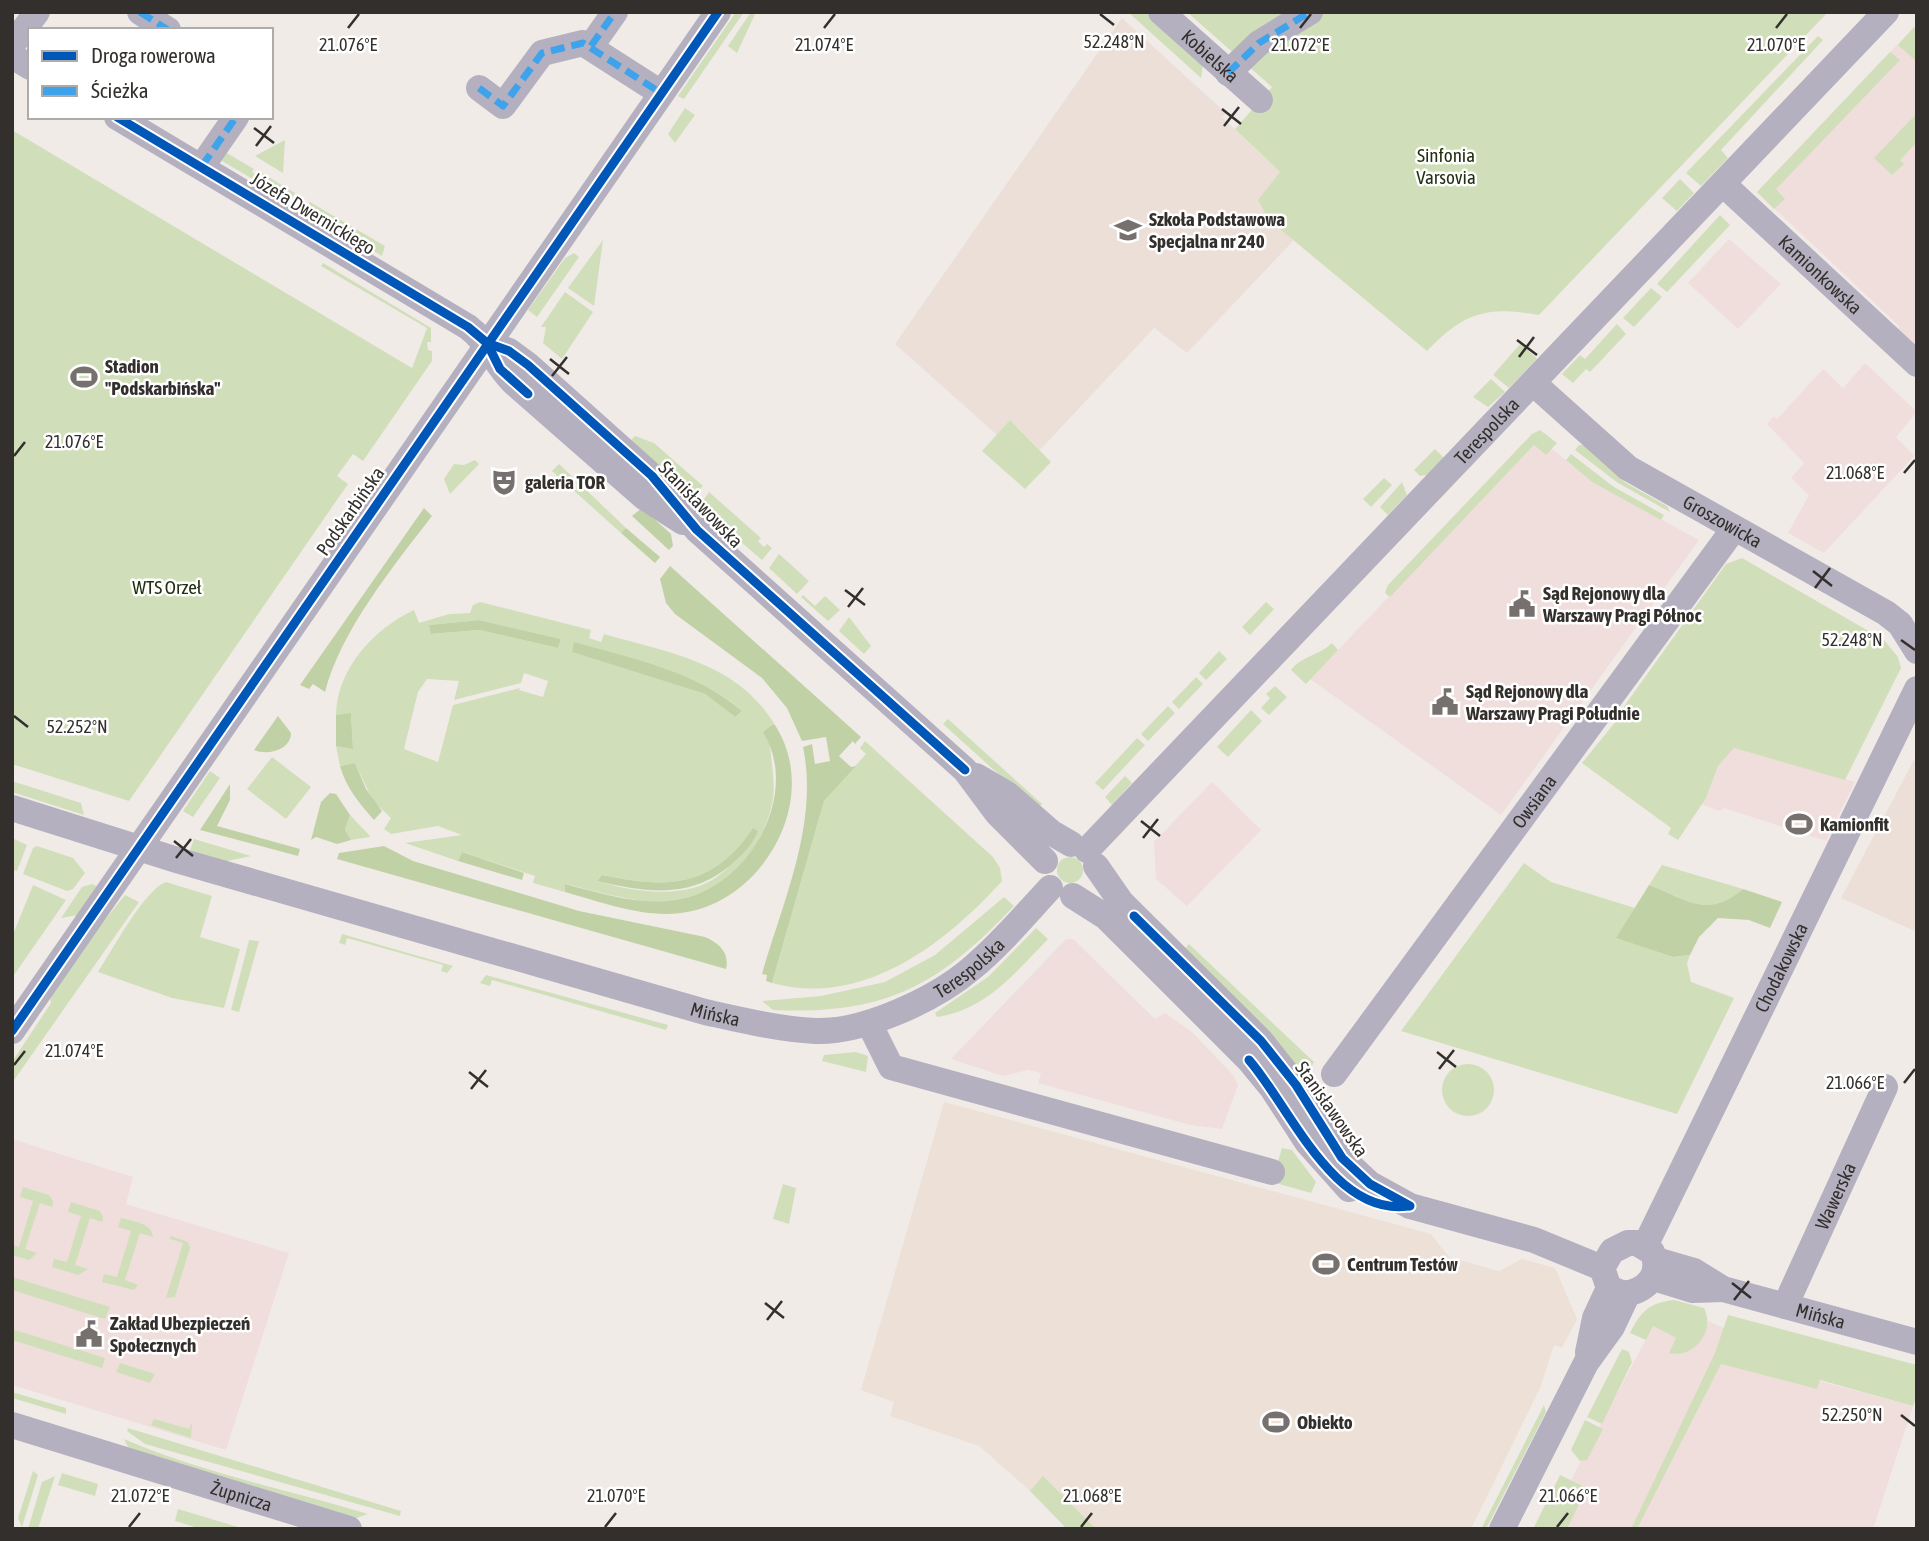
<svg xmlns="http://www.w3.org/2000/svg" width="1929" height="1541" viewBox="0 0 1929 1541" font-family="'Asap Condensed',sans-serif">
<rect width="100%" height="100%" fill="#f1ebe8"/>
<g fill="#f0dedc">
<polygon points="1914,27 1917,30 1917,347 1898,330 1900,327 1757,192"/>
<polygon points="1729,239 1781,284 1738,329 1688,283"/>
<polygon points="1865,363 1917,412 1896,437 1914,456 1824,553 1788,533 1809,495 1791,478 1804,463 1767,424 1774,416 1777,419 1823,369 1843,388"/>
<polygon points="1538,441 1544,442 1592,482 1699,540 1501,815 1310,679"/>
<polygon points="1734,748 1855,782 1826,841 1724,808 1720,811 1700,804 1706,798 1718,766"/>
<polygon points="1212,782 1261,830 1187,906 1156,879 1154,842"/>
<polygon points="1066,939 1073,939 1155,1019 1165,1013 1192,1032 1234,1076 1238,1085 1222,1129 1190,1125 1038,1083 1041,1073 1028,1070 1003,1076 951,1059"/>
<polygon points="12,1139 133,1177 126,1204 289,1253 226,1450 12,1385"/>
<polygon points="1708,1321 1724,1328 1716,1353 1913,1406 1873,1529 1567,1529 1586,1488 1571,1480 1653,1326 1676,1338 1670,1353 1707,1326"/>
</g>
<polygon fill="#ece0d7" points="944,1102 1431,1234 1449,1257 1499,1271 1522,1259 1555,1268 1577,1319 1562,1348 1554,1345 1540,1388 1471,1529 1067,1529 1044,1503 979,1446 890,1416 894,1402 861,1390"/>
<g fill="#ecdfd8">
<polygon points="1122,18 1226,113 1222,117 1280,172 1269,220 1294,240 1187,353 1154,328 1040,450 1010,420 997,435 895,344"/>
<polygon points="1917,754 1917,932 1841,898"/>
</g>
<g fill="#d0dfba" fill-rule="evenodd">
<polygon points="736,12 744,12 684,99 678,96"/>
<polygon points="751,12 756,12 737,53 728,46"/>
<polygon points="1128,12 1145,12 1203,65 1201,78"/>
<path d="M1187 12H1828L1539 315C1486 306 1465 312 1427 351L1269 220 1258 200 1280 172 1235 129 1272 87Z"/>
<polygon points="1914,27 1917,30 1917,62 1898,45"/>
<polygon points="1818,36 1823,40 1721,150 1728,158 1701,186 1686,173"/>
<polygon points="1890,52 1900,60 1776,189 1785,199 1774,209 1757,192"/>
<polygon points="685,108 695,115 675,143 668,134"/>
<polygon points="1917,113 1917,142 1900,160 1904,164 1892,175 1874,158"/>
<polygon points="12,130 412,368 427,328 321,266 323,263 431,328 431,342 427,342 428,350 432,351 432,361 363,461 353,454 337,476 348,484 129,801 12,764"/>
<polygon points="285,140 283,173 255,156"/>
<polygon points="220,149 254,169 252,172 258,176 262,173 295,193 290,201 217,158"/>
<polygon points="1680,179 1694,193 1677,211 1662,198"/>
<polygon points="310,202 385,246 382,256 305,210"/>
<polygon points="1720,215 1730,225 1667,292 1657,284"/>
<polygon points="603,240 594,306 568,288"/>
<polygon points="574,253 579,257 537,317 528,310 565,258"/>
<polygon points="1651,288 1662,297 1634,327 1623,318"/>
<polygon points="565,292 593,312 562,359 543,343 546,327 541,327"/>
<polygon points="1617,324 1626,334 1590,372 1586,369 1573,383 1562,374 1580,355 1585,359"/>
<polygon points="1521,343 1537,359 1509,388 1493,375"/>
<polygon points="1491,379 1505,392 1488,407 1473,397"/>
<polygon points="1010,420 1051,462 1025,489 982,451"/>
<polygon points="1540,430 1557,443 1546,455 1534,445 1390,597 1385,593 1388,585 1532,434"/>
<polygon points="635,436 654,443 703,486 693,497 629,442"/>
<polygon points="1579,445 1584,445 1626,483 1667,506 1670,512 1618,483 1575,450"/>
<polygon points="1435,449 1444,458 1427,475 1420,476 1414,470"/>
<polygon points="1571,454 1614,487 1664,515 1661,520 1592,482 1566,460"/>
<polygon points="475,460 479,464 450,494 444,479 454,464 464,465"/>
<polygon points="559,464 626,528 621,533 552,471"/>
<polygon points="1384,478 1392,485 1371,507 1363,499"/>
<polygon points="1402,482 1407,495 1388,515 1380,507"/>
<polygon points="709,492 761,538 758,541 764,547 767,544 772,548 762,560 699,506"/>
<polygon points="779,554 809,581 797,594 769,568"/>
<polygon points="1742,558 1884,640 1898,657 1901,668 1845,780 1734,748 1718,766 1706,798 1678,840 1668,834 1671,828 1582,763 1621,715 1620,712 1726,564"/>
<polygon points="803,595 815,606 825,596 840,610 828,621 801,597"/>
<path d="M480 602 591 630 589 638 601 642 604 634C670 653 737 662 775 725H772C766 751 778 778 772 804 760 859 714 905 655 902 625 900 595 891 566 884L565 892 533 883 535 876 462 852 458 861 405 843 462 835 438 826 391 834 384 829 391 818 373 801 355 763 340 766 336 746 353 748 351 714 336 715C337 668 374 629 414 610L419 623 449 614 470 613 473 605ZM479 620 561 639 558 648 479 630 432 634 429 625ZM573 652C631 665 697 669 742 711L735 717 705 694ZM524 673 548 681 543 697 519 690 520 688 453 705 438 762 404 749 418 692 427 679 459 681 454 700 521 683ZM753 828 757 831C745 845 733 865 718 876 687 900 632 892 597 881L602 875C668 889 712 888 753 828Z"/>
<polygon points="1266,602 1274,609 1250,635 1242,627"/>
<polygon points="849,617 871,646 864,654 839,631"/>
<path d="M1332 643 1338 650 1306 684 1291 670C1303 655 1319 656 1332 643Z"/>
<polygon points="1219,651 1227,659 1206,680 1199,673"/>
<polygon points="1196,677 1203,684 1179,709 1172,702"/>
<polygon points="1275,686 1287,697 1269,715 1261,708 1270,698 1266,694"/>
<polygon points="1168,706 1175,713 1148,741 1141,734"/>
<polygon points="1251,710 1262,721 1228,757 1217,747"/>
<polygon points="948,719 1042,804 1037,809 943,724"/>
<polygon points="1137,738 1145,745 1103,790 1095,783"/>
<path d="M865 741 993 857 1000 868 1002 881C945 944 863 1008 772 983L824 801 866 754 860 748Z"/>
<polygon points="272,757 311,787 286,819 247,789"/>
<polygon points="210,771 220,778 193,817 183,811"/>
<polygon points="1125,776 1132,783 1112,805 1105,797"/>
<polygon points="12,781 81,803 84,815 12,792"/>
<polygon points="350,815 369,835 370,837 351,840 345,830"/>
<polygon points="12,838 27,845 17,871 12,870"/>
<polygon points="194,839 251,856 223,862 190,850"/>
<polygon points="37,846 73,858 85,873 73,889 67,891 23,874 33,848"/>
<circle cx="1070" cy="870" r="13"/>
<polygon points="1524,863 1551,882 1635,908 1617,938 1673,957 1690,955 1687,963 1691,982 1734,998 1677,1114 1401,1031"/>
<path d="M1662 865 1743 889C1707 920 1686 898 1649 885Z"/>
<path d="M166 882 212 896 200 937 240 949 224 1008 172 998 98 972C112 951 144 890 166 882Z"/>
<polygon points="92,884 99,887 79,915 61,918 82,887"/>
<polygon points="33,885 66,900 12,978 12,937"/>
<polygon points="125,895 139,902 12,1083 12,1062 51,1003 50,997 83,947"/>
<path d="M1004 897 1014 906C938 986 886 1015 773 1010L762 1001 821 996 885 982 935 955Z"/>
<path d="M1036 928 1048 939C1015 973 986 1010 937 1017L935 1013 988 977Z"/>
<polygon points="342,934 453,966 447,973 441,971 443,965 347,938 345,945 339,943"/>
<polygon points="249,940 259,941 239,1012 231,1010"/>
<polygon points="1189,944 1314,1062 1308,1073 1300,1076 1185,949"/>
<polygon points="486,975 668,1025 666,1030 492,980 490,986 480,983"/>
<polygon points="856,1052 868,1056 866,1072 822,1061 824,1055"/>
<circle cx="1468" cy="1090" r="26"/>
<polygon points="1282,1148 1292,1150 1316,1182 1311,1193 1272,1182"/>
<polygon points="783,1184 796,1188 789,1224 773,1219"/>
<polygon points="23,1187 49,1195 53,1201 52,1207 40,1203 25,1249 37,1253 29,1260 12,1255 12,1245 19,1247 33,1201 20,1197"/>
<polygon points="71,1202 100,1211 103,1217 102,1222 90,1218 75,1265 88,1269 78,1275 52,1267 54,1259 67,1262 81,1216 68,1212"/>
<path d="M121 1218C133 1221 152 1223 153 1237L140 1233 125 1280 138 1285 134 1290 102 1282 104 1274 117 1277 131 1231 118 1227Z"/>
<polygon points="171,1236 188,1242 190,1248 175,1297 166,1298 183,1243 170,1239"/>
<polygon points="12,1277 110,1307 105,1319 12,1290"/>
<path d="M1674 1300 1704 1308C1716 1331 1694 1359 1669 1353L1676 1338 1653 1326 1646 1340 1630 1333C1641 1311 1649 1303 1674 1300Z"/>
<polygon points="1728,1315 1917,1365 1917,1395 1913,1406 1820,1380 1817,1389 1721,1364 1637,1529 1631,1529 1715,1353"/>
<polygon points="12,1329 105,1358 102,1368 12,1340"/>
<polygon points="1622,1349 1629,1352 1632,1362 1602,1424 1587,1417"/>
<polygon points="120,1363 155,1374 150,1383 116,1372"/>
<polygon points="12,1392 66,1408 66,1414 12,1398"/>
<polygon points="1544,1405 1546,1412 1486,1529 1481,1529"/>
<polygon points="132,1419 151,1425 154,1419 189,1429 192,1422 191,1438"/>
<polygon points="1585,1420 1603,1429 1587,1460 1580,1461 1571,1450"/>
<polygon points="128,1428 401,1511 400,1516 145,1444 127,1431"/>
<path d="M124 1439C202 1473 287 1489 368 1514L354 1519 129 1449Z"/>
<polygon points="33,1471 38,1475 22,1527 18,1518"/>
<polygon points="62,1473 98,1484 95,1496 58,1485"/>
<polygon points="1560,1475 1587,1488 1567,1529 1533,1529"/>
<polygon points="55,1476 38,1529 28,1529 42,1482"/>
<polygon points="1043,1476 1096,1529 1067,1529 1030,1491"/>
<polygon points="178,1509 238,1527 237,1529 201,1529 175,1521"/>
</g>
<g fill="#c0d2a5">
<path d="M424 508 432 516C394 565 340 632 325 692L313 684 309 689 300 685Z"/>
<polygon points="642,508 671,534 673,546 669,550 632,516"/>
<polygon points="626,528 660,557 655,563 621,533"/>
<path d="M670 566 861 737 855 744 853 741 839 756 851 767 856 766 824 801 772 983 766 981 767 975 762 974C783 901 819 823 803 747L812 744 815 764 830 761 826 737 802 741 787 708 762 678 675 614 666 603 660 579Z"/>
<polygon points="479,620 561,639 558,648 479,630 431,634 429,625"/>
<path d="M574 642C631 658 698 672 742 711L735 717 705 694 572 652Z"/>
<polygon points="351,713 353,749 336,746 336,715"/>
<path d="M278 716 291 733C291 750 267 756 254 750Z"/>
<path d="M772 725H775C820 795 769 893 692 911 651 921 604 903 565 892V884C600 893 640 906 676 900 747 890 802 795 763 732Z"/>
<path d="M355 763 366 789 382 811 374 820C360 804 346 788 340 766Z"/>
<polygon points="230,784 230,800 217,826 300,849 298,856 200,830"/>
<polygon points="330,793 336,794 350,815 345,830 351,840 337,844 316,837 311,840 321,802"/>
<path d="M753 828 758 831C753 844 744 853 735 861 693 900 649 893 597 881L602 875C668 889 712 888 753 828Z"/>
<path d="M384 846 413 861 579 911 705 937C719 943 730 953 726 969L337 859 339 853Z"/>
<polygon points="462,852 524,873 522,880 458,861"/>
<path d="M1649 885C1685 898 1707 920 1743 889L1782 902 1770 928 1749 920 1718 918 1699 937 1690 955 1673 957 1616 938Z"/>
</g>
<g fill="none" stroke-linecap="round" stroke-linejoin="round">
<g stroke="#b4b0c0" stroke-width="26">
<polyline points="140,12 168,30"/>
<path id="s1" d="M1161 12 1260 100"/>
<polyline points="12,45 37,12"/>
<polyline points="591,46 615,12"/>
<polyline points="12,56 30,67"/>
<polyline points="1228,73 1259,43 1310,12"/>
<polyline points="479,88 503,106 542,53 583,43 661,93"/>
<path d="M117 117 468 327C488 342 495 364 513 382L644 497 683 522"/>
<polyline points="202,166 236,117"/>
<path id="s2" d="M1723 184 1917 364"/>
<polyline points="487,343 509,351 528,365 652,476 697,530 965,770 997,813 1045,861"/>
<path id="s3" d="M1533 383 1628 468 1886 613 1900 624 1917 651"/>
<polyline points="976,776 1007,794 1052,833 1071,844"/>
<path id="s4" d="M12 808 180 861 705 1012C741 1020 778 1029 815 1031 863 1033 936 999 972 968 1000 945 1025 915 1050 888"/>
<path id="s5" d="M1087 850 1886 12"/>
<polyline points="1096,866 1121,902 1261,1041 1296,1085 1342,1158 1370,1184 1410,1206 1534,1240 1602,1268"/>
<polyline points="1073,896 1106,917 1249,1060 1272,1088 1307,1142 1349,1189"/>
<polyline points="869,1023 891,1067 1272,1172"/>
<polyline points="12,1031 718,12"/>
<path id="s6" d="M1334 1074 1733 530"/>
<path d="M1628 1243H1637L1652 1252C1663 1274 1646 1291 1624 1294L1609 1288 1602 1268 1612 1251Z"/>
<path id="s7" d="M1645 1246 1917 689"/>
<path id="s8" d="M1656 1260 1694 1271 1723 1289 1917 1342"/>
<polyline points="1654,1278 1693,1290 1723,1289"/>
<path id="s9" d="M1785 1306 1885 1087"/>
<polyline points="1588,1352 1595,1318 1609,1288"/>
<path id="s10" d="M12 1425 349 1529"/>
<polyline points="1502,1529 1586,1363 1612,1327 1628,1293"/>
</g>
<g stroke="#3ea3eb" stroke-width="7" stroke-dasharray="14 7" stroke-linecap="butt">
<polyline points="140,12 168,30"/>
<polyline points="591,46 615,12"/>
<polyline points="1228,73 1259,43 1310,12"/>
<polyline points="479,88 503,106 542,53 583,43 661,93"/>
<polyline points="202,166 236,117"/>
</g>
<defs>
<g id="cycleway">
<polyline points="117,117 468,327 487,343 500,369 528,394"/>
<polyline points="487,343 509,351 528,365 652,476 697,530 965,770"/>
<polyline points="1134,916 1261,1041 1296,1085 1342,1158 1370,1184 1410,1206"/>
<polyline points="12,1031 718,12"/>
<path d="M1249 1060C1290 1107 1333 1216 1408 1206"/>
</g>
</defs>
<use href="#cycleway" stroke="#fff" stroke-width="13"/>
<use href="#cycleway" stroke="#0057b8" stroke-width="9"/>
</g>
<path fill="none" stroke="#332f2c" stroke-width="2.5" d="M1100 14 1114 25M348 28 359 14M824 28 835 14M1300 28 1311 14M1776 28 1787 14M1222 109 1241 124M1224 126 1239 107M254 128 274 143M256 146 271 126M1517 340 1537 355M1519 357 1534 337M550 359 569 374M552 376 567 357M14 456 25 442M1904 473 1915 460M1813 571 1832 586M1815 588 1830 568M845 590 865 605M848 607 863 588M1901 640 1915 650M14 716 28 727M1141 821 1160 836M1143 838 1158 819M174 841 193 856M176 858 191 839M1437 1052 1456 1067M14 1065 25 1051M1439 1069 1454 1050M469 1072 488 1087M1904 1083 1915 1069M471 1089 486 1070M1732 1283 1751 1298M1734 1300 1749 1281M765 1303 784 1318M767 1320 782 1301M1901 1415 1915 1426M129 1527 140 1513M605 1527 616 1513M1081 1527 1092 1513M1557 1527 1568 1513"/>
<defs>
<symbol id="school-bare" viewBox="-9 -9 18 18"><path d="M0-5L7-2L0 1L-7-2ZM-4 1L0 2.5L4 1V4Q0 6-4 4Z" fill="#76716e" stroke="#fff" stroke-width="2.5" paint-order="stroke"/></symbol>
<symbol id="stadium-bare" viewBox="-9 -9 18 18"><path d="M0-5a6.5 5 0 1 0 0 10a6.5 5 0 1 0 0-10ZM-3.5-1.8h7v3.6h-7Z" fill="#76716e" stroke="#fff" stroke-width="2.5" paint-order="stroke"/></symbol>
<symbol id="theatre-bare" viewBox="-9 -9 18 18"><path d="M-5-5.5Q0-4 5-5.5V0Q5 5 0 6Q-5 5-5 0ZM-3.3-2.5H-1v1.5H-3.3ZM1-2.5H3.3v1.5H1ZM-2.8 1Q0 5.5 2.8 1Z" fill="#76716e" stroke="#fff" stroke-width="2.5" paint-order="stroke"/></symbol>
<symbol id="civic-bare" viewBox="-9 -9 18 18"><path d="M-.6-6.5H3V-4.5H.6V-3L4-1V1h2V6H-6V1h2V-1L-.6-3ZM-1.2 2.5V6h2.4V2.5Z" fill="#76716e" stroke="#fff" stroke-width="2.5" paint-order="stroke"/></symbol>
</defs>
<g fill-rule="evenodd">
<use href="#school-bare" x="1109" y="211" width="38" height="38"/>
<use href="#stadium-bare" x="65" y="358" width="38" height="38"/>
<use href="#theatre-bare" x="485" y="463" width="38" height="38"/>
<use href="#civic-bare" x="1503" y="585" width="38" height="38"/>
<use href="#civic-bare" x="1426" y="683" width="38" height="38"/>
<use href="#stadium-bare" x="1780" y="805" width="38" height="38"/>
<use href="#stadium-bare" x="1307" y="1245" width="38" height="38"/>
<use href="#civic-bare" x="70" y="1315" width="38" height="38"/>
<use href="#stadium-bare" x="1257" y="1403" width="38" height="38"/>
</g>
<g text-anchor="middle" stroke-width="5" stroke-linejoin="round" paint-order="stroke">
<g font-size="19" fill="#332f2c" stroke="#fff">
<text dy="7" stroke="none"><textPath href="#s1" startOffset="66">Kobielska</textPath></text>
<text transform="translate(313 213) rotate(31)" y="7">Józefa Dwernickiego</text>
<text dy="7" stroke="none"><textPath href="#s2" startOffset="133">Kamionkowska</textPath></text>
<text dy="7" stroke="none"><textPath href="#s5" startOffset="579">Terespolska</textPath></text>
<text transform="translate(701 504) rotate(46)" y="7">Stanisławowska</text>
<text transform="translate(350 511) rotate(-55)" y="7">Podskarbińska</text>
<text dy="7" stroke="none"><textPath href="#s3" startOffset="236">Groszowicka</textPath></text>
<text dy="7" stroke="none"><textPath href="#s6" startOffset="338">Owsiana</textPath></text>
<text dy="7" stroke="none"><textPath href="#s4" startOffset="1004">Terespolska</textPath></text>
<text dy="7" stroke="none"><textPath href="#s7" startOffset="310">Chodakowska</textPath></text>
<text dy="7" stroke="none"><textPath href="#s4" startOffset="733">Mińska</textPath></text>
<text transform="translate(1332 1109) rotate(55)" y="7">Stanisławowska</text>
<text dy="7" stroke="none"><textPath href="#s9" startOffset="121">Wawerska</textPath></text>
<text dy="7" stroke="none"><textPath href="#s8" startOffset="175">Mińska</textPath></text>
<text dy="7" stroke="none"><textPath href="#s10" startOffset="240">Żupnicza</textPath></text>
</g>
<g font-size="19" fill="#21300f" stroke="#fff">
<text x="1446" y="162">Sinfonia<tspan x="1446" dy="22">Varsovia</tspan></text>
<text x="167" y="594">WTS Orzeł</text>
</g>
<g font-size="19" font-weight="bold" fill="#332f2c" stroke="#fff" text-anchor="start">
<text x="1149" y="226">Szkoła Podstawowa<tspan x="1149" dy="22">Specjalna nr 240</tspan></text>
<text x="105" y="373">Stadion<tspan x="105" dy="22">"Podskarbińska"</tspan></text>
<text x="525" y="489">galeria TOR</text>
<text x="1543" y="600">Sąd Rejonowy dla<tspan x="1543" dy="22">Warszawy Pragi Północ</tspan></text>
<text x="1466" y="698">Sąd Rejonowy dla<tspan x="1466" dy="22">Warszawy Pragi Południe</tspan></text>
<text x="1820" y="831">Kamionfit</text>
<text x="1347" y="1271">Centrum Testów</text>
<text x="110" y="1330">Zakład Ubezpieczeń<tspan x="110" dy="22">Społecznych</tspan></text>
<text x="1297" y="1429">Obiekto</text>
</g>
</g>
<g font-size="18" text-anchor="middle" fill="#332f2c" stroke="#fff" stroke-width="5" stroke-linejoin="round" paint-order="stroke">
<text x="1114" y="48">52.248°N</text>
<text x="348" y="51">21.076°E</text>
<text x="824" y="51">21.074°E</text>
<text x="1300" y="51">21.072°E</text>
<text x="1776" y="51">21.070°E</text>
<text x="74" y="448">21.076°E</text>
<text x="1855" y="479">21.068°E</text>
<text x="1852" y="646">52.248°N</text>
<text x="77" y="733">52.252°N</text>
<text x="74" y="1057">21.074°E</text>
<text x="1855" y="1089">21.066°E</text>
<text x="1852" y="1421">52.250°N</text>
<text x="140" y="1502">21.072°E</text>
<text x="616" y="1502">21.070°E</text>
<text x="1092" y="1502">21.068°E</text>
<text x="1568" y="1502">21.066°E</text>
</g>
<rect width="1929" height="1541" fill="none" stroke="#332f2c" stroke-width="28"/>
<rect x="28" y="28" width="245" height="91" fill="#ffffff" stroke="#adacab" stroke-width="2"/>
<rect x="42" y="51" width="35" height="10" fill="#0057b8" stroke="#adacab" stroke-width="2"/>
<text x="91" y="63" font-size="21" fill="#332f2c">Droga rowerowa</text>
<rect x="42" y="86" width="35" height="10" fill="#3ea3eb" stroke="#adacab" stroke-width="2"/>
<text x="91" y="98" font-size="21" fill="#332f2c">Ścieżka</text>
</svg>
